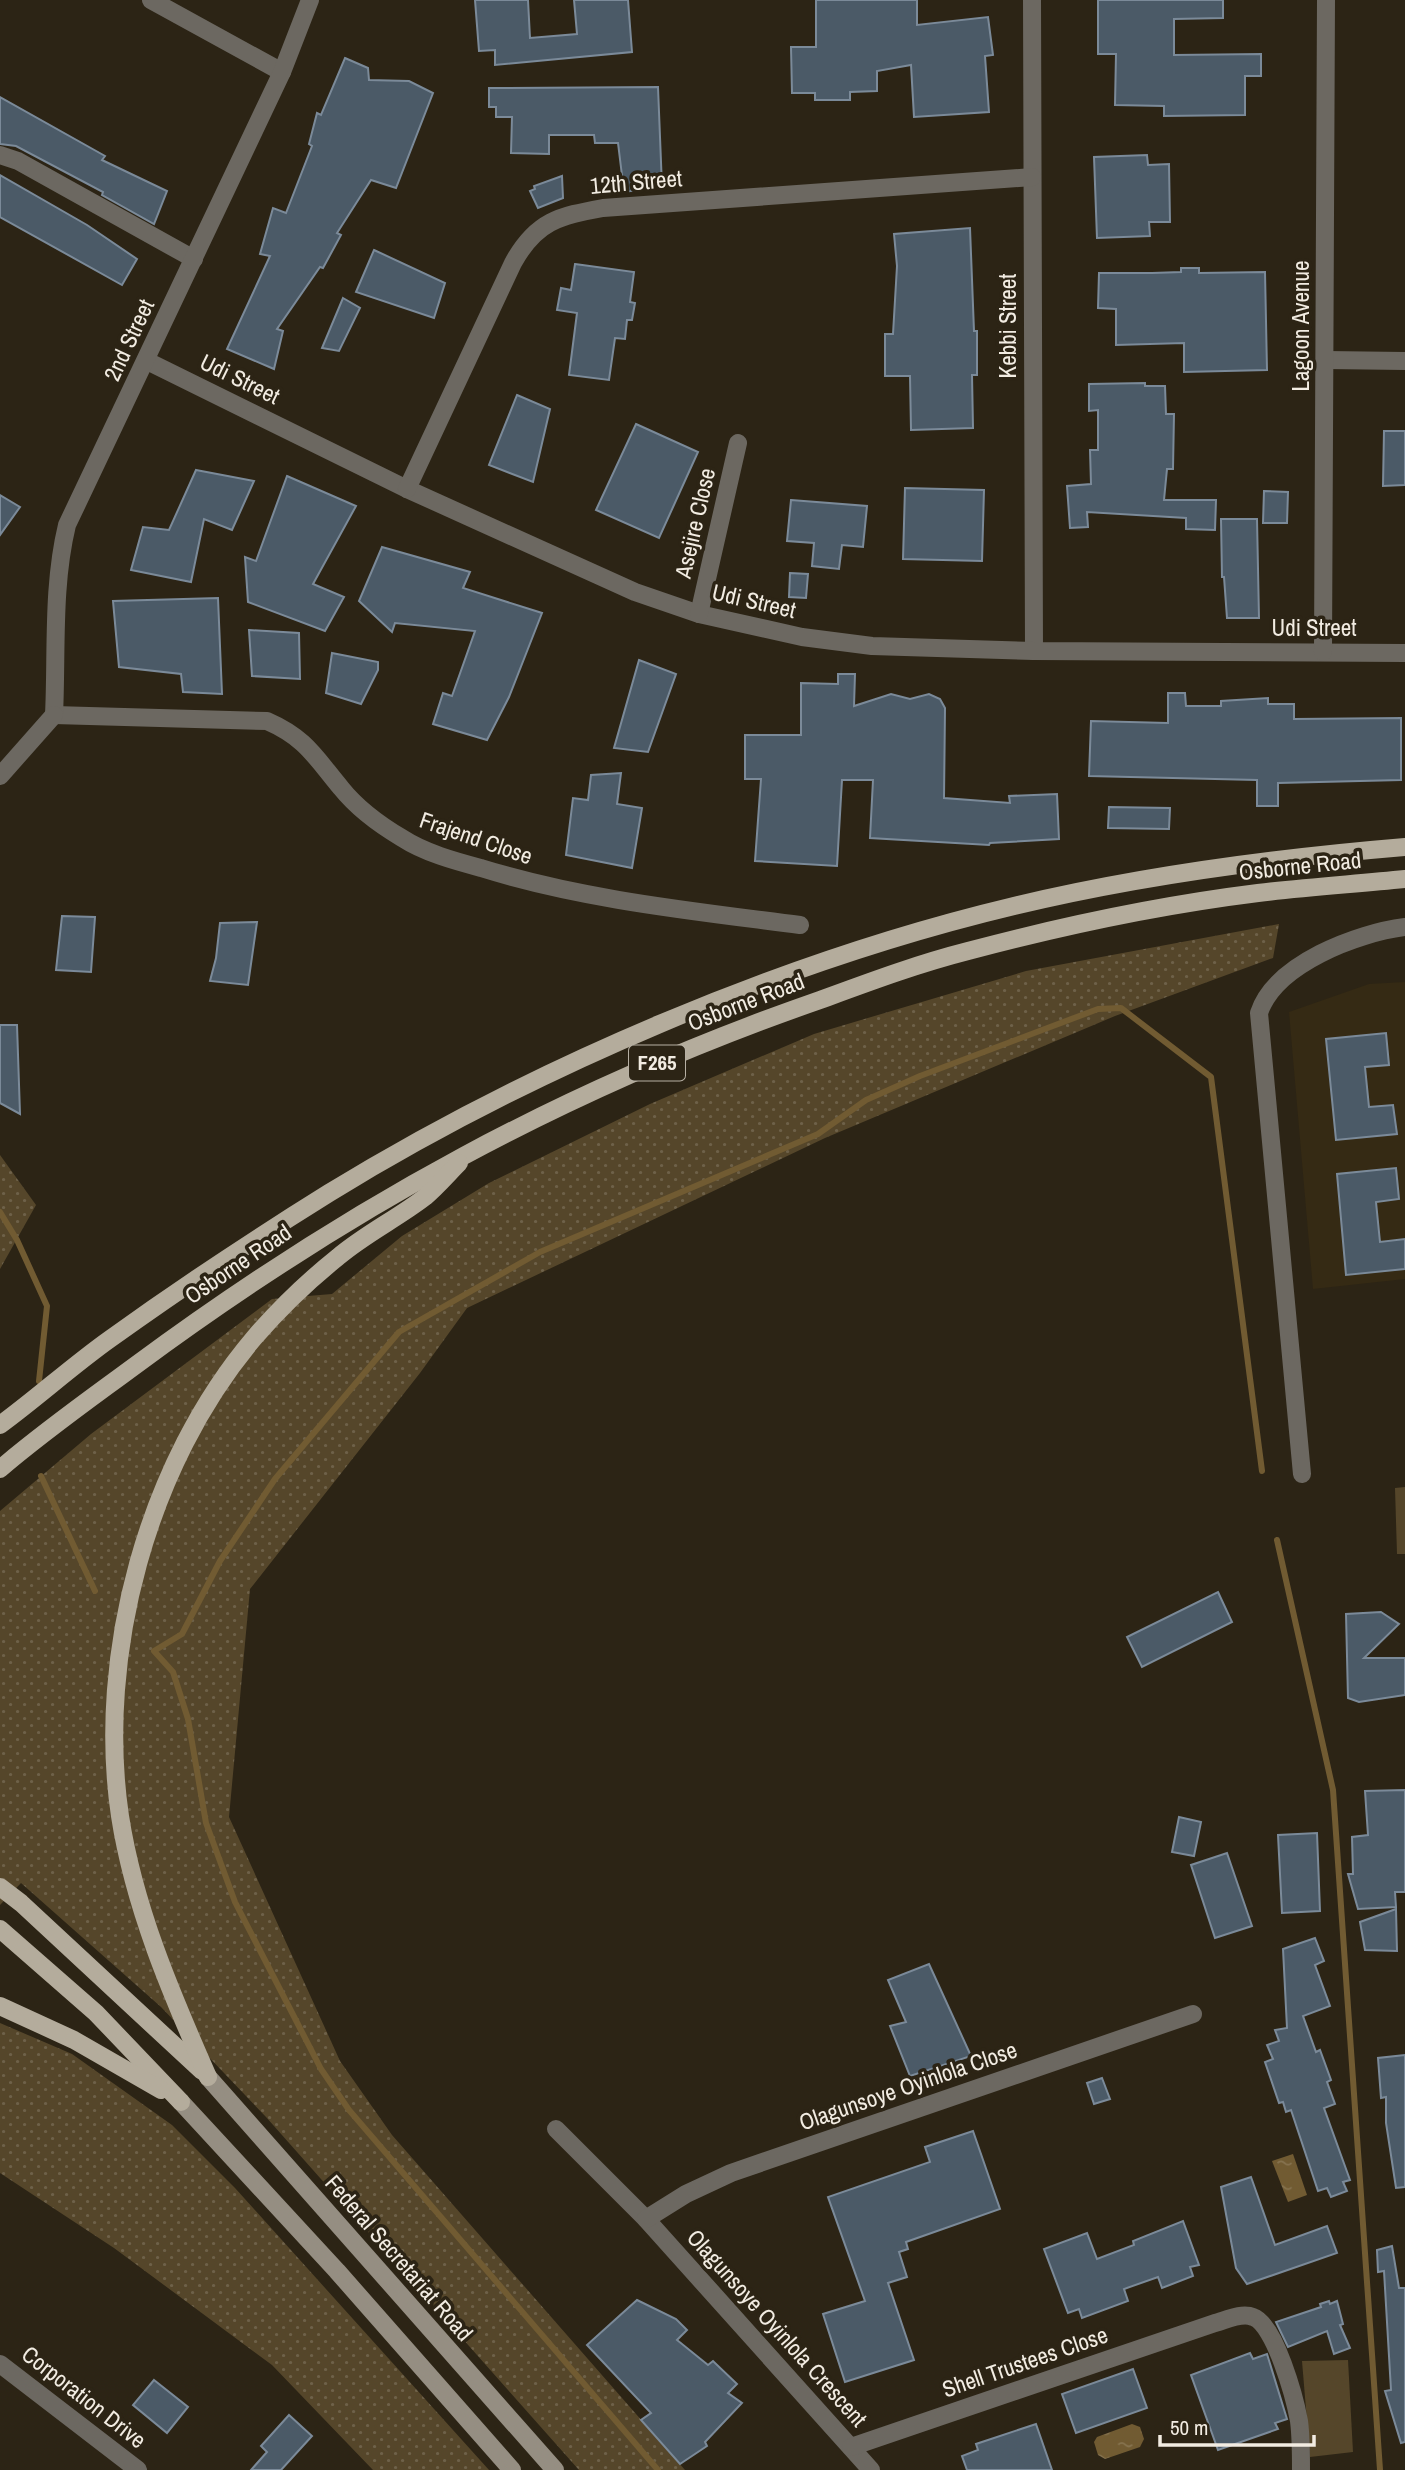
<svg xmlns="http://www.w3.org/2000/svg" width="1405" height="2470" viewBox="0 0 1405 2470" font-family="'Archivo Narrow',sans-serif">
<defs>
<pattern id="grass-dots" width="8" height="8" patternUnits="userSpaceOnUse" patternTransform="scale(1.75)"><rect width="8" height="8" fill="#55462a"/><path d="M2 2h.1M6 6h.1" fill="none" stroke="#6e6149" stroke-width="1.8" stroke-linecap="round"/></pattern>
<pattern id="water-ripples" width="26" height="14" patternUnits="userSpaceOnUse" patternTransform="scale(1.75)"><rect width="26" height="14" fill="#715b32"/><path d="M2 4q2-2 4 0t4 0M15 11q2-2 4 0t4 0" fill="none" stroke="#86734f"/></pattern>
</defs>
<rect width="100%" height="100%" fill="#2c2415"/>
<polygon fill="#352a14" points="1405,982 1405,1279 1313,1289 1289,1012 1369,984"/>
<g fill="url(#grass-dots)">
<polygon points="1279,924 1273,958 1115,1016 825,1138 467,1308 420,1373 250,1589 229,1817 340,2061 392,2135 685,2470 579,2470 266,2117 161,2007 21,1883 0,1905 0,1511 91,1434 272,1299 332,1294 402,1236 489,1183 650,1104 814,1034 1026,971"/>
<polygon points="0,1155 36,1205 0,1269"/>
<polygon points="0,2023 72,2054 172,2125 235,2188 489,2470 373,2470 272,2365 114,2248 0,2173"/>
</g>
<g fill="#55462a">
<polygon points="1405,1487 1405,1554 1397,1554 1395,1488"/>
<polygon points="1348,2360 1353,2452 1310,2457 1302,2361"/>
</g>
<g fill="url(#water-ripples)">
<polygon points="1293,2154 1307,2195 1288,2202 1272,2161"/>
<polygon points="1132,2424 1140,2427 1144,2439 1140,2447 1105,2459 1098,2455 1094,2442 1097,2437"/>
</g>
<g fill="none" stroke-linecap="round" stroke-linejoin="round">
<g stroke="#715b32" stroke-width="6">
<polyline points="0,1212 17,1240 47,1306 39,1381"/>
<polyline points="41,1476 95,1591"/>
<polyline points="1277,1540 1333,1790 1380,2470"/>
<polyline points="658,2470 349,2110 321,2069 235,1902 206,1823 188,1719 173,1672 154,1651 182,1634 220,1561 275,1479 399,1332 540,1252 818,1134 866,1100 920,1076 1098,1009 1121,1008 1211,1077 1262,1471"/>
</g>
</g>
<g fill="#4b5a67" stroke="#7b8a99" stroke-width="2">
<polygon points="475,0 528,0 530,38 577,34 574,0 628,0 632,52 495,65 495,50 479,51"/>
<polygon points="816,0 917,0 917,25 988,17 993,55 985,56 989,112 914,117 911,65 877,71 877,91 850,92 850,100 815,100 815,93 792,93 791,47 816,47"/>
<polygon points="1098,0 1223,0 1223,18 1174,19 1174,55 1261,54 1261,76 1245,76 1245,115 1164,116 1164,106 1115,105 1116,54 1098,54"/>
<polygon points="345,58 368,68 369,80 409,81 433,93 396,188 371,180 337,233 341,235 323,268 320,267 277,329 283,331 274,369 227,349 270,256 260,254 273,208 286,213 312,146 309,144 317,113 321,115"/>
<polygon points="658,87 662,187 624,192 618,143 595,143 594,135 549,135 549,154 511,153 512,117 496,117 496,107 489,107 489,88"/>
<polygon points="0,97 105,156 102,160 167,191 154,224 102,195 103,192 16,146 0,144"/>
<polygon points="1147,155 1148,165 1169,164 1170,222 1149,222 1150,236 1097,238 1094,157"/>
<polygon points="0,175 87,225 137,259 122,285 0,217"/>
<polygon points="562,176 563,198 538,208 530,191 535,189 534,186"/>
<polygon points="970,228 974,331 977,331 977,375 972,375 973,428 911,430 910,376 885,376 885,334 893,334 897,266 894,234"/>
<polygon points="374,250 445,283 434,318 356,292"/>
<polygon points="575,264 634,272 630,302 635,303 632,320 627,320 625,339 615,338 609,380 569,375 577,313 557,310 561,288 571,290"/>
<polygon points="1181,268 1199,268 1199,273 1265,272 1267,370 1184,372 1184,343 1116,345 1116,309 1098,308 1099,273 1152,273 1181,272"/>
<polygon points="343,298 360,308 339,351 322,348"/>
<polygon points="1145,383 1145,386 1165,386 1166,414 1174,414 1173,469 1167,469 1164,500 1216,500 1215,530 1186,529 1186,518 1087,512 1088,527 1070,528 1067,486 1091,484 1090,450 1098,450 1098,410 1089,411 1089,384"/>
<polygon points="517,395 550,409 533,482 489,465"/>
<polygon points="636,424 698,452 659,538 596,510"/>
<polygon points="1384,431 1405,431 1405,485 1383,486"/>
<polygon points="196,470 254,481 232,530 204,519 191,582 131,570 143,527 169,530"/>
<polygon points="287,476 356,506 313,584 344,597 325,631 248,602 245,557 256,561"/>
<polygon points="905,488 984,490 982,561 903,559"/>
<polygon points="1264,491 1288,492 1287,523 1263,523"/>
<polygon points="0,495 20,507 0,535"/>
<polygon points="791,500 867,506 863,547 842,545 839,569 812,566 814,543 787,541"/>
<polygon points="1221,519 1257,519 1259,618 1227,618 1224,577 1222,577"/>
<polygon points="382,547 470,572 463,588 542,613 509,697 487,740 433,724 443,693 452,696 475,631 395,623 392,632 359,601"/>
<polygon points="790,573 808,574 806,598 789,597"/>
<polygon points="218,598 222,694 183,692 181,674 119,667 113,601"/>
<polygon points="249,630 299,633 300,679 252,676"/>
<polygon points="332,653 378,662 378,670 361,704 326,693"/>
<polygon points="639,660 676,674 648,752 614,748"/>
<polygon points="838,674 855,674 854,706 891,694 910,699 929,694 940,699 945,708 944,798 1010,803 1009,796 1057,794 1059,839 990,843 989,845 870,838 873,780 842,780 837,866 755,861 761,779 745,779 745,735 801,735 801,683 838,684"/>
<polygon points="1168,693 1185,693 1186,706 1221,706 1221,701 1268,698 1268,704 1294,704 1294,719 1401,718 1401,780 1278,783 1278,806 1257,806 1257,780 1089,776 1091,721 1168,723"/>
<polygon points="621,773 617,804 642,808 632,868 566,855 573,798 588,800 591,775"/>
<polygon points="1109,807 1170,808 1169,829 1108,828"/>
<polygon points="62,916 95,917 91,972 56,970"/>
<polygon points="257,922 248,985 210,981 216,958 220,923"/>
<polygon points="0,1025 17,1025 20,1114 0,1103"/>
<polygon points="1386,1033 1389,1065 1365,1067 1369,1107 1393,1105 1397,1134 1336,1140 1326,1039"/>
<polygon points="1396,1168 1399,1199 1376,1202 1380,1242 1405,1239 1405,1269 1346,1275 1337,1174"/>
<polygon points="1218,1592 1232,1622 1142,1667 1127,1637"/>
<polygon points="1381,1612 1399,1624 1364,1658 1405,1658 1405,1695 1359,1702 1348,1698 1346,1614"/>
<polygon points="1405,1790 1405,1892 1395,1892 1396,1907 1358,1909 1348,1874 1353,1874 1352,1837 1368,1835 1365,1791"/>
<polygon points="1179,1817 1201,1822 1194,1856 1172,1852"/>
<polygon points="1317,1833 1320,1911 1282,1913 1278,1835"/>
<polygon points="1227,1853 1252,1926 1215,1938 1191,1865"/>
<polygon points="1396,1909 1397,1951 1365,1950 1360,1922"/>
<polygon points="1315,1938 1324,1961 1315,1965 1330,2006 1303,2016 1316,2052 1320,2050 1331,2080 1327,2082 1335,2104 1324,2108 1350,2180 1343,2182 1347,2191 1331,2197 1327,2188 1318,2191 1291,2110 1286,2112 1283,2102 1279,2103 1265,2062 1273,2059 1267,2045 1279,2041 1275,2030 1287,2028 1283,1949"/>
<polygon points="929,1964 971,2056 910,2076 890,2026 906,2022 888,1980"/>
<polygon points="1405,2055 1405,2187 1396,2188 1386,2123 1386,2097 1381,2098 1378,2058"/>
<polygon points="1102,2078 1110,2099 1094,2104 1087,2083"/>
<polygon points="973,2131 1000,2209 906,2242 908,2249 899,2252 907,2277 888,2283 914,2360 845,2382 823,2314 865,2301 828,2197 930,2162 925,2147"/>
<polygon points="1251,2177 1275,2245 1327,2226 1337,2253 1247,2284 1236,2268 1221,2187"/>
<polygon points="1183,2221 1199,2265 1190,2267 1193,2276 1162,2288 1158,2277 1124,2289 1128,2301 1082,2318 1079,2309 1068,2313 1044,2249 1087,2233 1097,2259 1134,2245 1133,2241"/>
<polygon points="1392,2246 1399,2288 1405,2288 1405,2442 1401,2443 1385,2391 1391,2390 1384,2271 1378,2272 1377,2250"/>
<polygon points="637,2300 676,2319 687,2330 677,2340 708,2365 713,2361 737,2384 728,2393 742,2403 705,2442 707,2446 680,2464 641,2420 651,2413 587,2345"/>
<polygon points="1329,2301 1330,2304 1337,2301 1343,2324 1340,2325 1350,2348 1334,2354 1327,2331 1288,2347 1276,2322 1321,2307 1320,2304"/>
<polygon points="1250,2353 1253,2359 1267,2354 1287,2419 1275,2423 1278,2429 1218,2450 1191,2375"/>
<polygon points="1133,2369 1147,2408 1076,2433 1062,2394"/>
<polygon points="154,2380 188,2407 167,2433 133,2405"/>
<polygon points="289,2415 312,2436 281,2470 251,2470 267,2452 261,2446"/>
<polygon points="1036,2424 1052,2470 967,2470 962,2456 978,2450 976,2444"/>
</g>
<g fill="none" stroke-linecap="round" stroke-linejoin="round">
<g stroke="#6c6861" stroke-width="18">
<polyline points="151,0 282,72"/>
<polyline points="1032,0 1034,651"/>
<polyline points="0,155 18,161 194,259"/>
<polyline points="1326,360 1405,361"/>
<polyline points="147,361 407,489 635,592 699,614 802,637 872,646 1034,651 1405,653"/>
<path d="M407 489 513 263C536 221 559 216 603 208L1032 177"/>
<polyline points="699,614 738,443"/>
<polyline points="1323,652 1326,0"/>
<path d="M54 715 267 721C306 738 315 757 341 788 357 808 380 825 402 838 425 853 455 861 481 868 584 900 693 911 800 925"/>
<path d="M54 715C57 652 52 587 67 525L282 72 310 0"/>
<polyline points="0,776 54,715"/>
<path d="M1302 1474 1259 1013C1275 964 1357 933 1405 927"/>
<polyline points="556,2129 646,2219 871,2470"/>
<polyline points="646,2219 686,2194 731,2173 1193,2014"/>
<polyline points="0,2364 138,2470"/>
<path d="M851 2447 1215 2323C1226 2320 1242 2312 1253 2317 1275 2324 1295 2399 1299 2421 1301 2436 1301 2454 1301 2470"/>
</g>
<g stroke="#958e82" stroke-width="18">
<polyline points="208,2077 555,2470"/>
<polyline points="181,2102 337,2271 512,2470"/>
</g>
<g stroke="#b4ac9c" stroke-width="18">
<path d="M0 1425C37 1398 72 1366 110 1339 181 1288 255 1239 329 1193 531 1069 783 961 1014 906 1143 875 1273 858 1405 847"/>
<path d="M0 1469C43 1432 90 1399 136 1365 351 1206 567 1088 820 1000 869 982 917 964 968 951 1062 926 1161 905 1258 893 1307 887 1356 884 1405 879"/>
<polyline points="0,1887 21,1903 202,2071"/>
<polyline points="0,1929 96,2013 181,2102"/>
<polyline points="0,2006 74,2040 161,2090"/>
<path d="M208 2077C171 1993 134 1907 120 1816 96 1654 148 1463 254 1338 279 1309 308 1281 338 1257 365 1234 398 1218 425 1197 437 1187 448 1174 459 1163"/>
</g>
</g>
<g text-anchor="middle" stroke-width="7" stroke-linejoin="round" paint-order="stroke">
<rect fill="#2c2415" stroke="#b7b0a4" stroke-width="2" x="629" y="1045.5" width="56" height="35" rx="5"/>
<g font-size="21" font-weight="bold" fill="#f2ece2">
<text x="657" y="1070">F265</text>
</g>
<g font-size="23" fill="#f2ece2" stroke="#2c2415">
<text transform="translate(636 182) rotate(-5)" y="8">12th Street</text>
<text transform="translate(1008 326) rotate(-90)" y="8">Kebbi Street</text>
<text transform="translate(1301 326) rotate(-90)" y="8">Lagoon Avenue</text>
<text transform="translate(129 340) rotate(-65)" y="8">2nd Street</text>
<text transform="translate(240 379) rotate(26)" y="8">Udi Street</text>
<text transform="translate(695 523) rotate(-77)" y="8">Asejire Close</text>
<text transform="translate(754 601) rotate(13)" y="8">Udi Street</text>
<text x="1314" y="636">Udi Street</text>
<text transform="translate(476 838) rotate(19)" y="8">Frajend Close</text>
<text transform="translate(1300 866) rotate(-6)" y="8">Osborne Road</text>
<text transform="translate(746 1002) rotate(-21)" y="8">Osborne Road</text>
<text transform="translate(238 1264) rotate(-34)" y="8">Osborne Road</text>
<text transform="translate(908 2086) rotate(-19)" y="8">Olagunsoye Oyinlola Close</text>
<text transform="translate(399 2258) rotate(49)" y="8">Federal Secretariat Road</text>
<text transform="translate(777 2328) rotate(48)" y="8">Olagunsoye Oyinlola Crescent</text>
<text transform="translate(1025 2362) rotate(-19)" y="8">Shell Trustees Close</text>
<text transform="translate(84 2397) rotate(38)" y="8">Corporation Drive</text>
</g>
</g>
<path d="M1160 2435v10h154v-10" fill="none" stroke="#f2ece2" stroke-width="3.5"/>
<text x="1170" y="2435" font-size="21" fill="#f2ece2" stroke="#2c2415" stroke-width="5" paint-order="stroke">50 m</text>
</svg>
